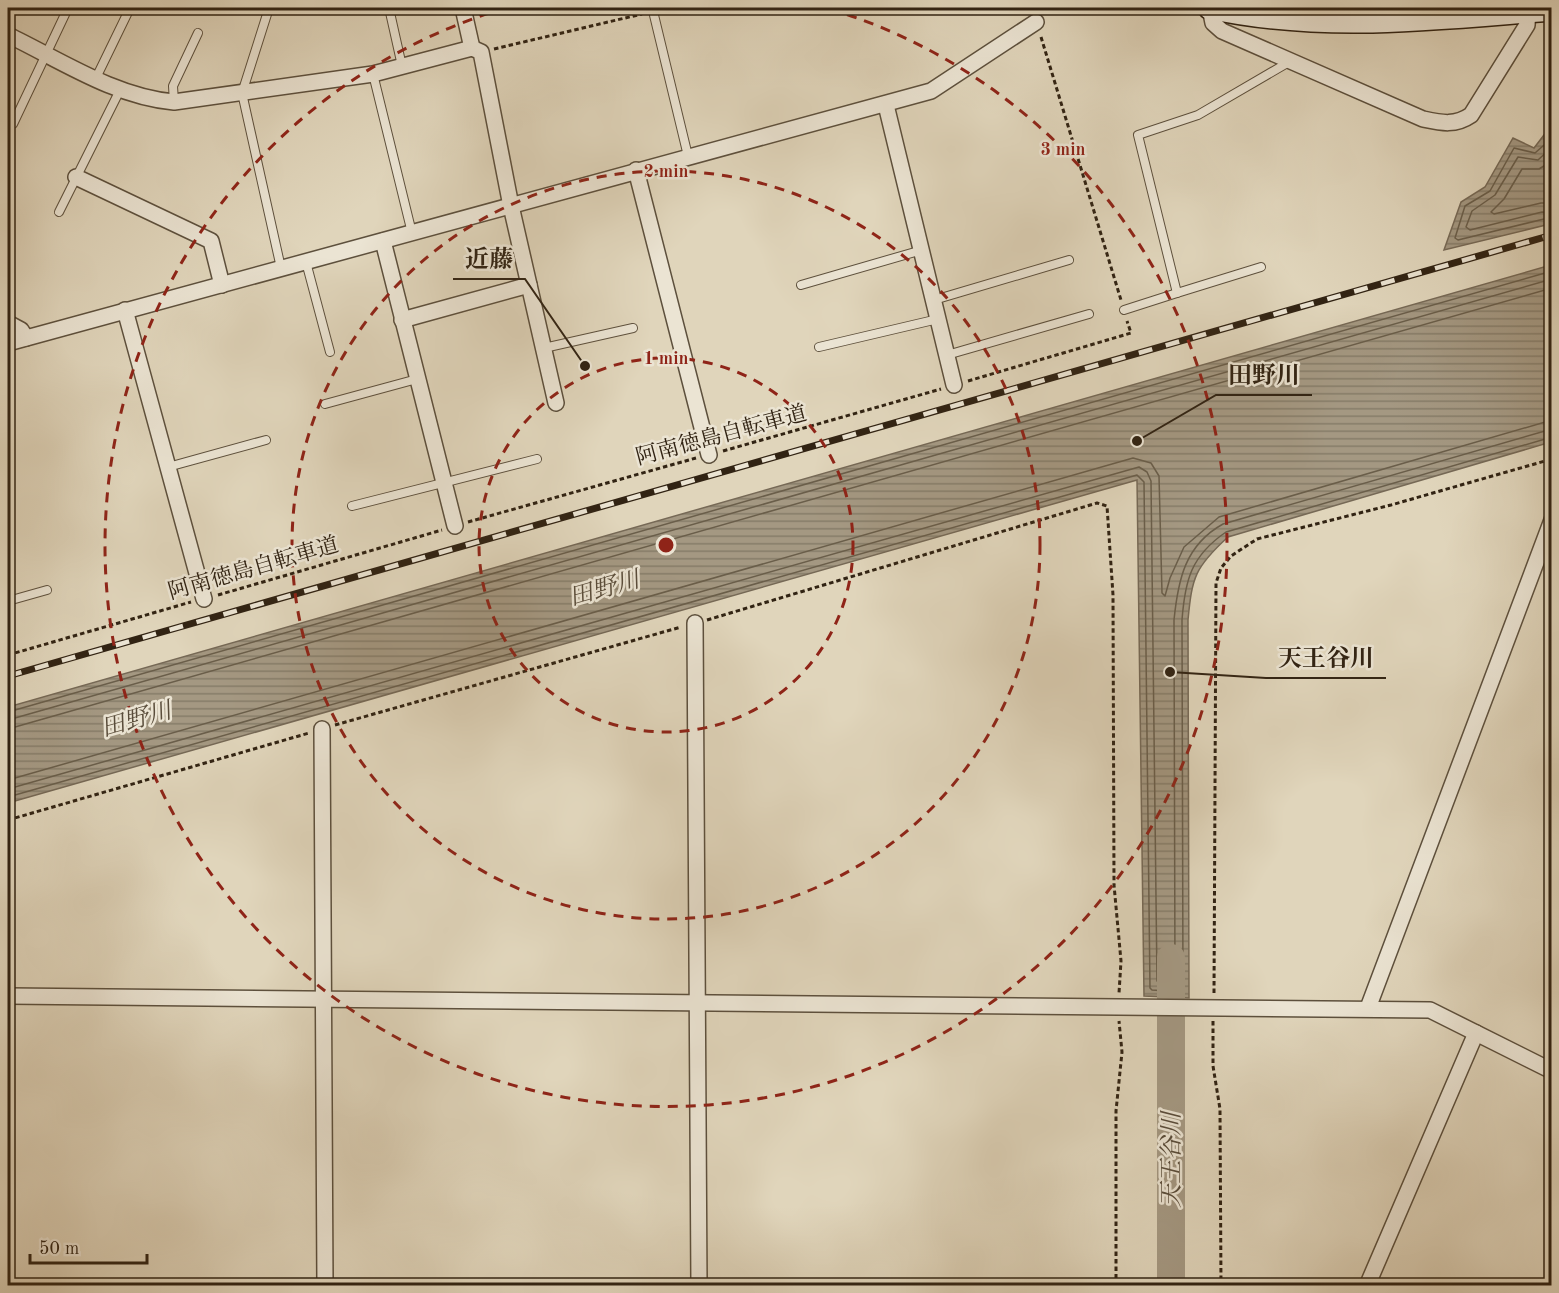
<svg xmlns="http://www.w3.org/2000/svg" width="1559" height="1293" viewBox="0 0 1559 1293" font-family="'Old Standard TT','Noto Serif JP',serif">
<defs>
<pattern id="water-rules" width="6" height="5" patternUnits="userSpaceOnUse" patternTransform="scale(1.5)"><rect width="6" height="5" fill="#a49882"/><path d="M0 2.5h6" fill="none" stroke="#867c69"/></pattern>
</defs>
<rect width="100%" height="100%" fill="#e0d5bb"/>
<filter id="stains"><feTurbulence type="fractalNoise" baseFrequency=".00333" numOctaves="4"/><feColorMatrix values="0 0 0 0 .2 0 0 0 0 .09 0 0 0 0 .02 0 0 0 .5 -.17"/></filter>
<radialGradient id="worn" r=".72"><stop offset=".6" stop-color="#630" stop-opacity="0"/><stop offset="1" stop-color="#630" stop-opacity=".3"/></radialGradient>
<path fill="url(#water-rules)" stroke="#766956" stroke-width="1.5" d="M1547 131 1552 134 1551 442 1228 537C1195 567 1192 577 1188 620L1189 998 1144 996 1137 480 8 803V707L1551 265 1546 225 1444 250 1461 202 1485 187 1513 138 1534 148Z"/>
<g fill="none" stroke-linecap="round" stroke-linejoin="round">
<g stroke="#6a5e4a" stroke-width="1.5">
<polyline points="1552,138 1535,153 1514,148 1490,191 1465,206 1455,238 1458,240 1544,219 1552,222"/>
<polyline points="1552,147 1538,160 1518,157 1495,195 1472,211 1466,227 1470,230 1542,212 1552,213"/>
<polyline points="1552,161 1539,169 1522,169 1504,199 1491,212 1494,214 1541,203 1552,203"/>
<polyline points="8,712 1552,271"/>
<polyline points="8,720 1552,279"/>
<polyline points="8,729 1552,288"/>
<polyline points="8,780 1133,458 1151,463 1159,476 1162,593 1165,596 1170,578 1184,547 1219,517 1552,420"/>
<path d="M8 789 1139 467 1147 472 1151 481 1157 981 1173 984 1175 981 1174 620C1178 580 1185 545 1223 524L1552 429"/>
<path d="M8 797 1137 475 1144 482 1150 988 1152 990 1180 992 1183 989 1182 620C1185 580 1191 556 1226 532L1552 437"/>
</g>
<polyline stroke="#a49882" stroke-width="28" points="1171,958 1171,1286"/>
<defs>
<g id="service">
<polyline points="269,8 242,93 281,268"/>
<polyline points="389,8 402,66"/>
<polyline points="653,11 688,156"/>
<polyline points="373,74 412,233"/>
<polyline points="96,78 130,8"/>
<polyline points="174,102 173,86 198,33"/>
<polyline points="13,124 68,8"/>
<polyline points="59,212 120,90"/>
<polyline points="306,262 330,352"/>
<polyline points="801,285 922,250"/>
<polyline points="1177,293 1261,267"/>
<polyline points="934,300 1069,260"/>
<polyline points="1124,310 1177,293 1138,135 1198,115 1289,62"/>
<polyline points="819,347 938,319"/>
<polyline points="544,348 633,328"/>
<polyline points="947,355 1089,314"/>
<polyline points="325,404 417,379"/>
<polyline points="168,467 266,440"/>
<polyline points="352,506 537,459"/>
<polyline points="8,601 47,590"/>
</g>
<g id="minor">
<polyline points="463,8 472,48"/>
<path d="M1210 8 1213 23 1222 31 1423 119C1442 123 1455 126 1471 115L1527 25 1528 11"/>
<path d="M8 35C60 60 115 97 174 102L373 74 472 48 481 52 511 206 556 403"/>
<polyline points="886,105 954,385"/>
<polyline points="636,170 709,455"/>
<polyline points="76,177 211,241 222,285"/>
<polyline points="383,241 455,526"/>
<polyline points="125,310 204,599"/>
<polyline points="402,320 529,285"/>
<polyline points="8,323 21,330 26,338"/>
<polyline points="8,343 931,91 1036,22"/>
<polyline points="695,623 699,1286"/>
<polyline points="322,729 325,1286"/>
<polyline points="8,996 1430,1010 1552,1071"/>
<polyline points="1368,1008 1552,520"/>
<polyline points="1367,1286 1476,1033"/>
</g>
<path id="secondary" d="M1209 8C1325 33 1435 19 1552 10"/>
</defs>
<use href="#service" stroke="#5d503d" stroke-width="10"/>
<use href="#minor" stroke="#5d503d" stroke-width="18"/>
<use href="#secondary" stroke="#312313" stroke-width="24"/>
<g stroke="#312313" stroke-width="3" stroke-dasharray="4.5 3" stroke-linecap="butt">
<polyline points="1041,37 1121,300"/>
<polyline points="494,49 642,14"/>
<polyline points="968,381 1131,333 1127,321"/>
<polyline points="723,451 941,389"/>
<polyline points="468,522 696,458"/>
<polyline points="218,595 442,530"/>
<polyline points="707,620 1097,503 1107,506 1113,595 1114,885 1121,961 1119,993"/>
<polyline points="8,655 191,602"/>
<polyline points="335,725 681,627"/>
<polyline points="8,820 309,733"/>
<polyline points="1214,993 1216,583 1221,568 1231,556 1257,539 1391,505 1552,459"/>
<polyline points="1213,1021 1213,1066 1220,1109 1221,1286"/>
<polyline points="1116,1286 1116,1111 1122,1052 1119,1021"/>
</g>
<use href="#service" stroke="#ebe4d3" stroke-width="8"/>
<use href="#minor" stroke="#ebe4d3" stroke-width="15"/>
<use href="#secondary" stroke="#ebe4d3" stroke-width="21"/>
<defs>
<polyline id="rail" points="8,676 1552,235"/>
</defs>
<use href="#rail" stroke="#312313" stroke-width="7"/>
<use href="#rail" stroke="#ebe4d3" stroke-width="4.5" stroke-dasharray="14" stroke-linecap="butt"/>
</g>
<g fill="none" stroke="#8f2418" stroke-width="3" stroke-dasharray="10 8">
<circle cx="666" cy="545" r="187"/>
<circle cx="666" cy="545" r="374"/>
<path d="M830 9A561 561 0 1 1 502 9"/>
</g>
<g text-anchor="middle" stroke-width="5" stroke-linejoin="round" paint-order="stroke">
<g font-size="22" fill="#312313" stroke="#ebe4d3">
<text transform="translate(721 434) rotate(-15)" y="8">阿南徳島自転車道</text>
<text transform="translate(253 567) rotate(-16)" y="8">阿南徳島自転車道</text>
</g>
<g font-size="24" font-style="italic" fill="#594c3a" stroke="#ebe4d3">
<text transform="translate(604 588) rotate(-16)" y="8">田野川</text>
<text transform="translate(136 719) rotate(-16)" y="8">田野川</text>
<text transform="translate(1171 1160) rotate(-90)" y="8">天王谷川</text>
</g>
</g>
<circle cx="666" cy="545" r="9" fill="#8f2418" stroke="#ebe4d3" stroke-width="3"/>
<g font-size="18" text-anchor="middle" font-weight="bold" fill="#8f2418" stroke="#ebe4d3" stroke-width="5" stroke-linejoin="round" paint-order="stroke">
<text x="1063" y="155">3 min</text>
<text x="666" y="177">2 min</text>
<text x="666" y="364">1 min</text>
</g>
<path fill="none" stroke="#312313" stroke-width="2" d="M585 366L525 279H453M1137 441L1216 395H1312M1170 672L1266 678H1386"/>
<g fill="#312313" stroke="#ebe4d3" stroke-width="2">
<circle cx="585" cy="366" r="6"/>
<circle cx="1137" cy="441" r="6"/>
<circle cx="1170" cy="672" r="6"/>
</g>
<g font-size="24" text-anchor="middle" font-weight="bold" fill="#312313" stroke="#ebe4d3" stroke-width="5" stroke-linejoin="round" paint-order="stroke">
<text x="489" y="267">近藤</text>
<text x="1264" y="383">田野川</text>
<text x="1326" y="666">天王谷川</text>
</g>
<rect width="1559" height="1293" fill="none" stroke="#e0d5bb" stroke-width="30"/>
<rect x="9" y="9" width="1541" height="1275" fill="none" stroke="#312313" stroke-width="3"/>
<rect x="15" y="15" width="1529" height="1263" fill="none" stroke="#312313" stroke-width="1.5"/>
<path d="M30 1254v9h117v-9" fill="none" stroke="#312313" stroke-width="3"/>
<text x="39" y="1254" font-size="18" fill="#312313" stroke="#ebe4d3" stroke-width="4.5" paint-order="stroke">50 m</text>
<rect width="100%" height="100%" filter="url(#stains)"/>
<rect width="100%" height="100%" fill="url(#worn)"/>
</svg>
